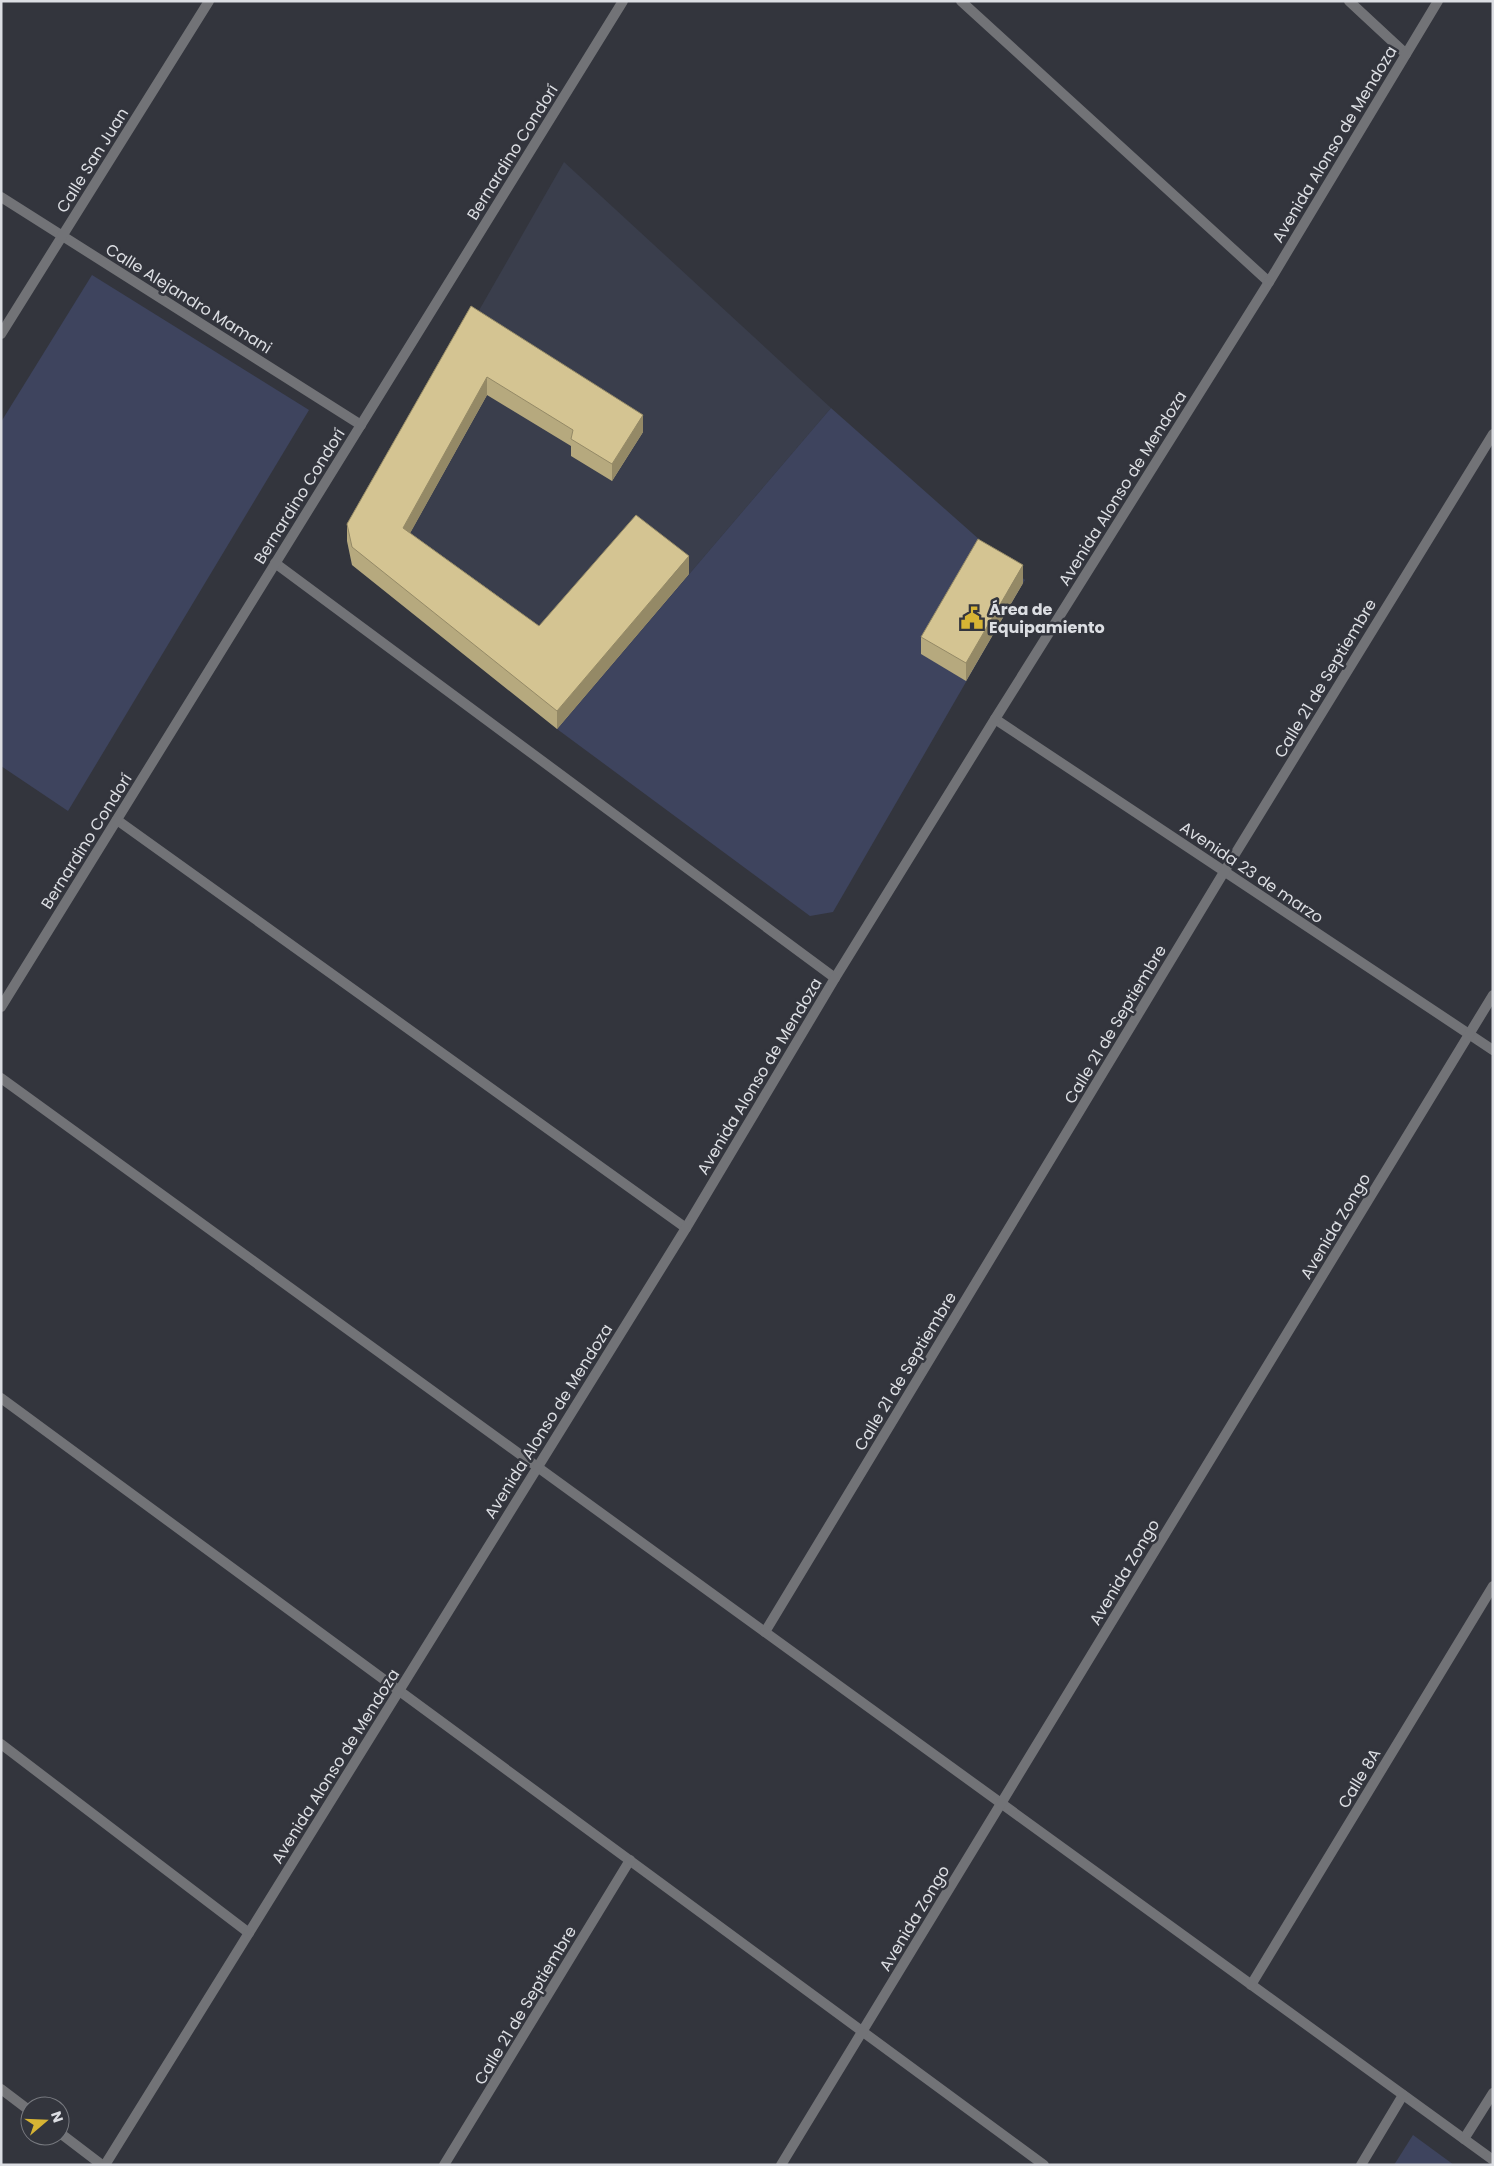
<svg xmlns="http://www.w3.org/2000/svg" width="1494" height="2166" viewBox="0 0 1494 2166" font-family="Poppins,sans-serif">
<rect width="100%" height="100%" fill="#33353d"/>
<polygon fill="#3a3e4c" points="564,162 831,408 557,729 352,565 347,541"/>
<g fill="#3e445e">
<polygon points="92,275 309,410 68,811 1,766 1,422"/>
<polygon points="831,408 1025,580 833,912 810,916 557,729"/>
<polygon points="1413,2135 1454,2165 1394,2165"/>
</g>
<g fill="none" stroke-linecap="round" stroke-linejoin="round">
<g stroke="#727377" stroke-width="10">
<polyline points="961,1 1269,282"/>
<polyline points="1349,1 1406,54"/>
<polyline points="1,197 361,425"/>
<polyline points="1,334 209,1"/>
<polyline points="275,563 835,978"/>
<polyline points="995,719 1493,1050"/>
<polyline points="117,820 686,1228"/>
<polyline points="1,1007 623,1"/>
<polyline points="1,1078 1493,2160"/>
<polyline points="1,1398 1044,2165"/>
<polyline points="765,1632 1224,872 1493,434"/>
<polyline points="1,1744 249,1933"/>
<polyline points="1251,1985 1493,1586"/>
<polyline points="1,2089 30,2111"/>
<polyline points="60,2133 102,2165"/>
<polyline points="1464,2139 1493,2093"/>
<polyline points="105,2165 686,1228 835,978 995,719 1269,282 1438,1"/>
<polyline points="444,2165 630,1860"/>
<polyline points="781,2165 1493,995"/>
<polyline points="1361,2165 1403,2095"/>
</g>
</g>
<g fill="#b6a97e">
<polygon points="471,306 643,432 612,481 571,456 571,446 487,395 410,533 539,626 689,574 557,729 352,565 347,541 347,524"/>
<polygon points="1023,583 966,681 921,654 921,637"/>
</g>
<g fill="#948966">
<polygon points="487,377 487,395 403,546 403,528"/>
<polygon points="643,415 643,432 612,481 612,464"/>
<polygon points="689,556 689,574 557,729 557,711"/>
<polygon points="1023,565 1023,583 966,681 966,663"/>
</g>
<g fill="#d4c492" stroke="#948966">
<polygon points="471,306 643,415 612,464 571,439 573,430 487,377 403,528 539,626 636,515 689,556 557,711 352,547 347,524"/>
<polygon points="978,539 1023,565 966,663 921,637"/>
</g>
<defs>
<symbol id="civic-bare" viewBox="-9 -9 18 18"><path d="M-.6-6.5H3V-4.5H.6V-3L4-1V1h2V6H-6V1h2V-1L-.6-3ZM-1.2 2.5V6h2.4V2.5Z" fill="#d7b434" stroke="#33353d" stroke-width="2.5" paint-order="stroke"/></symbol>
</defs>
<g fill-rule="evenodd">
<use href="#civic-bare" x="956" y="602" width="32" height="32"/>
</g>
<g text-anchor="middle" stroke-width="5" stroke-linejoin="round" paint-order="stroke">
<g font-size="16" fill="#dcdee3" stroke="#33353d">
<text transform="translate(1334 144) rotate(-59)" y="6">Avenida Alonso de Mendoza</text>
<text transform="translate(512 152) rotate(-58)" y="6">Bernardino Condorí</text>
<text transform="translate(92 160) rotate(-58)" y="6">Calle San Juan</text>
<text transform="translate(189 298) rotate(32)" y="6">Calle Alejandro Mamani</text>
<text transform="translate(1122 488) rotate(-58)" y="6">Avenida Alonso de Mendoza</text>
<text transform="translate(299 496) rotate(-58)" y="6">Bernardino Condorí</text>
<text transform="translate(1325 678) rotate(-59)" y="6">Calle 21 de Septiembre</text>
<text transform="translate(86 841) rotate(-58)" y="6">Bernardino Condorí</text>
<text transform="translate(1252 872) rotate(34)" y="6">Avenida 23 de marzo</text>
<text transform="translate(1115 1024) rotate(-59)" y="6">Calle 21 de Septiembre</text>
<text transform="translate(759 1076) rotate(-59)" y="6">Avenida Alonso de Mendoza</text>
<text transform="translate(1335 1226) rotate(-59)" y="6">Avenida Zongo</text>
<text transform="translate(905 1371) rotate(-59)" y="6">Calle 21 de Septiembre</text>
<text transform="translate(548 1421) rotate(-58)" y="6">Avenida Alonso de Mendoza</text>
<text transform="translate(1124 1572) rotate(-59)" y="6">Avenida Zongo</text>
<text transform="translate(335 1766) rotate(-58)" y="6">Avenida Alonso de Mendoza</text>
<text transform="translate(1359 1778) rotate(-59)" y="6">Calle 8A</text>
<text transform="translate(914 1918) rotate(-59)" y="6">Avenida Zongo</text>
<text transform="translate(525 2005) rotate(-59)" y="6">Calle 21 de Septiembre</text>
</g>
<g font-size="16" font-weight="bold" fill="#dcdee3" stroke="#33353d" text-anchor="start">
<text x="989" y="615">Área de<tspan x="989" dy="18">Equipamiento</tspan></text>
</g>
</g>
<rect width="1494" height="2166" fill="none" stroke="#dcdee3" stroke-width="5"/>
<g transform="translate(45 2121) rotate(71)"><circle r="24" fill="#33353d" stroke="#77797f"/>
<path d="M0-4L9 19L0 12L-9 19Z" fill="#d7b434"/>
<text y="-8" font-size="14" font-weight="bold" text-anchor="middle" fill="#dcdee3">N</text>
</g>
</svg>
